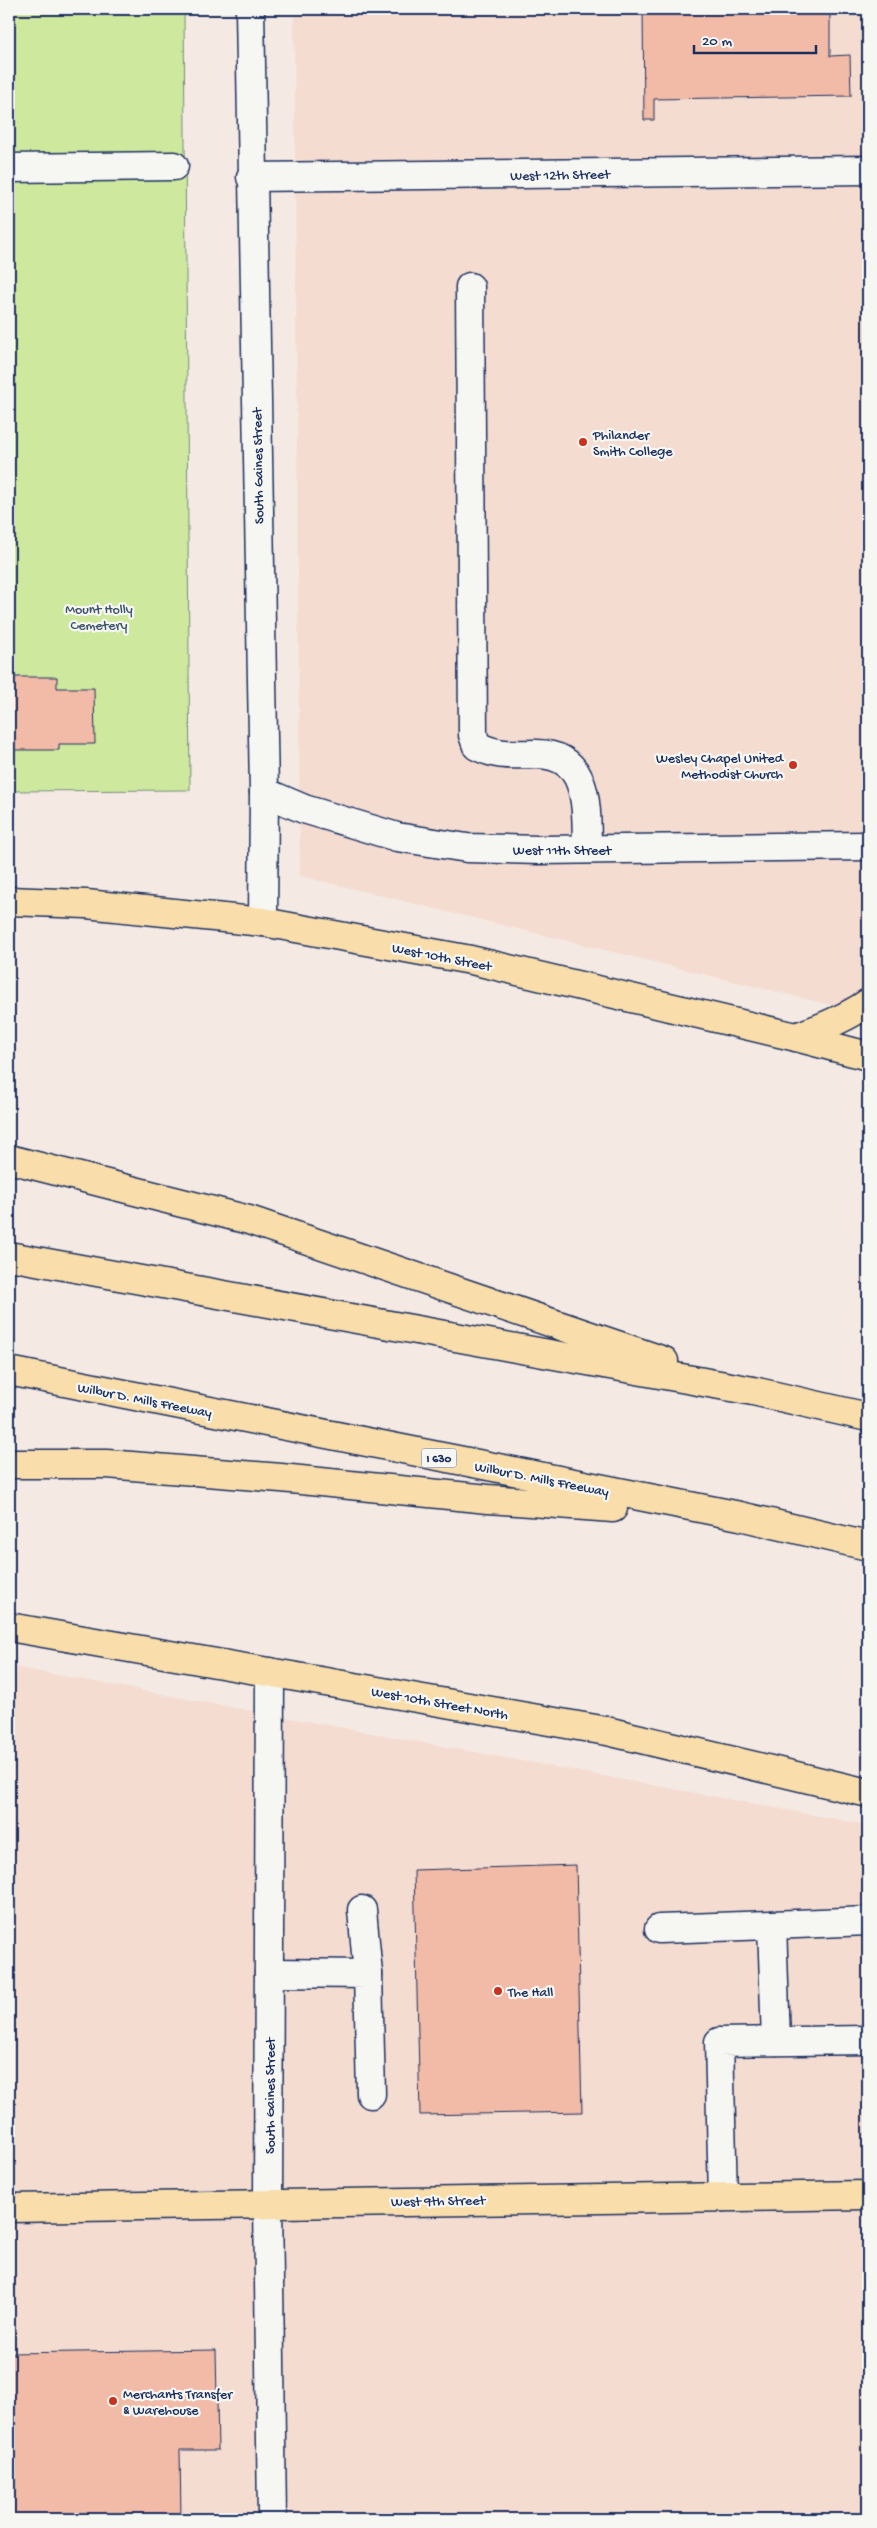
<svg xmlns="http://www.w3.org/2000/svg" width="877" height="2528" viewBox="0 0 877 2528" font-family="'Gochi Hand',sans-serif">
<rect width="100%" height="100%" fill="#f5eae3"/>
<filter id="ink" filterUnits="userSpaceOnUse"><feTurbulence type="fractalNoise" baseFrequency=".02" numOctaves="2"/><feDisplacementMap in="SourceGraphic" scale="10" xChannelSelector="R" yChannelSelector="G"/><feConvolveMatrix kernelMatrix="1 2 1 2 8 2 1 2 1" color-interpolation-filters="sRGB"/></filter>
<g filter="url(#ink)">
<g fill="#f4dcd1">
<polygon points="294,9 868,9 868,1014 300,876"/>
<polygon points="9,1666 868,1825 868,2519 9,2519"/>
</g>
<polygon fill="#cee89e" stroke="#748c7e" points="9,9 184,9 190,790 9,791"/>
<g fill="#f2bba7" stroke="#1b2f5e">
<polygon points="643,9 830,9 830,56 850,55 851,96 654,99 654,120 644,120"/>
<polygon points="9,677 57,677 57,688 94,688 95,744 59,744 59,750 9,750"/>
<polygon points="576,1865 582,2112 420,2115 414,1870"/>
<polygon points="216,2350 218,2450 180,2450 181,2519 9,2519 9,2353"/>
</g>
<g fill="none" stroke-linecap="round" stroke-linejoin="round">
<defs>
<g id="minor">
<polyline points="250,9 264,792 263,922"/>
<polyline points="9,168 174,166"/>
<polyline points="251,177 868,170"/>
<path d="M470 287 473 735 477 746C500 757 512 754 537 754 591 755 586 810 587 849"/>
<polyline points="264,792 304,809 397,837 467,848 539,850 868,846"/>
<polyline points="270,1672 268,2202 272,2519"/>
<polyline points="362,1910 368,1974"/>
<polyline points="659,1929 772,1925"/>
<polyline points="269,1973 368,1974 371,2094"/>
<polyline points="776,2041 772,1925 868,1921"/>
<polyline points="723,2197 719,2042 868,2040"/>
</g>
<g id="major">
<polyline points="9,901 86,904 263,922 471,960 796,1037 868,1056"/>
<path d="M796 1037C822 1028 846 1018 868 1003"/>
<polyline points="9,1627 607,1731 868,1793"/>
<polyline points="9,2208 868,2195"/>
</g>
<g id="highway">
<polyline points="9,1159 249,1220 664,1361"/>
<polyline points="9,1256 753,1391 868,1417"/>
<polyline points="9,1371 740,1516 868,1546"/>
<polyline points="9,1464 107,1464 281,1478 488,1499 613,1508"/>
</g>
</defs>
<use href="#minor" stroke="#1b2f5e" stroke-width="31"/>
<use href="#major" stroke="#1b2f5e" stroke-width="31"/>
<use href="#highway" stroke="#1b2f5e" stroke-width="31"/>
<use href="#minor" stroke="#f6f6f2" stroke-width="28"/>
<use href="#major" stroke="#f9deab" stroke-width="28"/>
<use href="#highway" stroke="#f9deab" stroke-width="28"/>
</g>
</g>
<g fill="#c8321e" stroke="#f6f6f2" stroke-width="2">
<circle cx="583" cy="442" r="5"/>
<circle cx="793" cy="765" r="5"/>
<circle cx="498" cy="1991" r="5"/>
<circle cx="113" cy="2401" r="5"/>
</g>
<g text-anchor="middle" stroke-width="4.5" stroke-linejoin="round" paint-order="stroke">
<rect fill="#f6f6f2" stroke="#5d6b8a" stroke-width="1" x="421.5" y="1448.5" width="35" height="19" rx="4"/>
<g font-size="12" font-weight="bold" fill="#1b2f5e">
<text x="439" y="1462">I 630</text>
</g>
<g font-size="14" fill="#1b2f5e" stroke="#f6f6f2">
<text transform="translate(560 174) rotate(-1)" y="5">West 12th Street</text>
<text transform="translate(257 466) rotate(-91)" y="5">South Gaines Street</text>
<text x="562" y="854">West 11th Street</text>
<text transform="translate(442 956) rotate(11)" y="5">West 10th Street</text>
<text transform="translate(145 1399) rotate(11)" y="5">Wilbur D. Mills Freeway</text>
<text transform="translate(542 1478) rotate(11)" y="5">Wilbur D. Mills Freeway</text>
<text transform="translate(440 1702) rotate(10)" y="5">West 10th Street North</text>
<text transform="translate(269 2096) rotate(-90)" y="5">South Gaines Street</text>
<text transform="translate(438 2200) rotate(-1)" y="5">West 9th Street</text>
</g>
<g font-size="14" fill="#1b2f5e" stroke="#f6f6f2" text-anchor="start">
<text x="593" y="439">Philander<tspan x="593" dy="16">Smith College</tspan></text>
<text x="783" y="762" text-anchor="end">Wesley Chapel United<tspan x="783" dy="16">Methodist Church</tspan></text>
<text x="508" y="1996">The Hall</text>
<text x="123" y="2398">Merchants Transfer<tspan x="123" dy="16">&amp; Warehouse</tspan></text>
</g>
<g font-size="14" fill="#3f546b" stroke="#f6f6f2">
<text x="99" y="613">Mount Holly<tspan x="99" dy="16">Cemetery</tspan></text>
</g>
</g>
<rect width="877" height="2528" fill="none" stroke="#f6f6f2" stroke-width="30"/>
<rect x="15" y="15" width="847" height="2498" fill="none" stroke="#1b2f5e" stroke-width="2" filter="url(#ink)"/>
<path d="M694 45v8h122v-8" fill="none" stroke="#1b2f5e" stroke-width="2.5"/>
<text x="702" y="45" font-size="15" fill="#1b2f5e" stroke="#f6f6f2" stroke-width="4" paint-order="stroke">20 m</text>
</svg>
